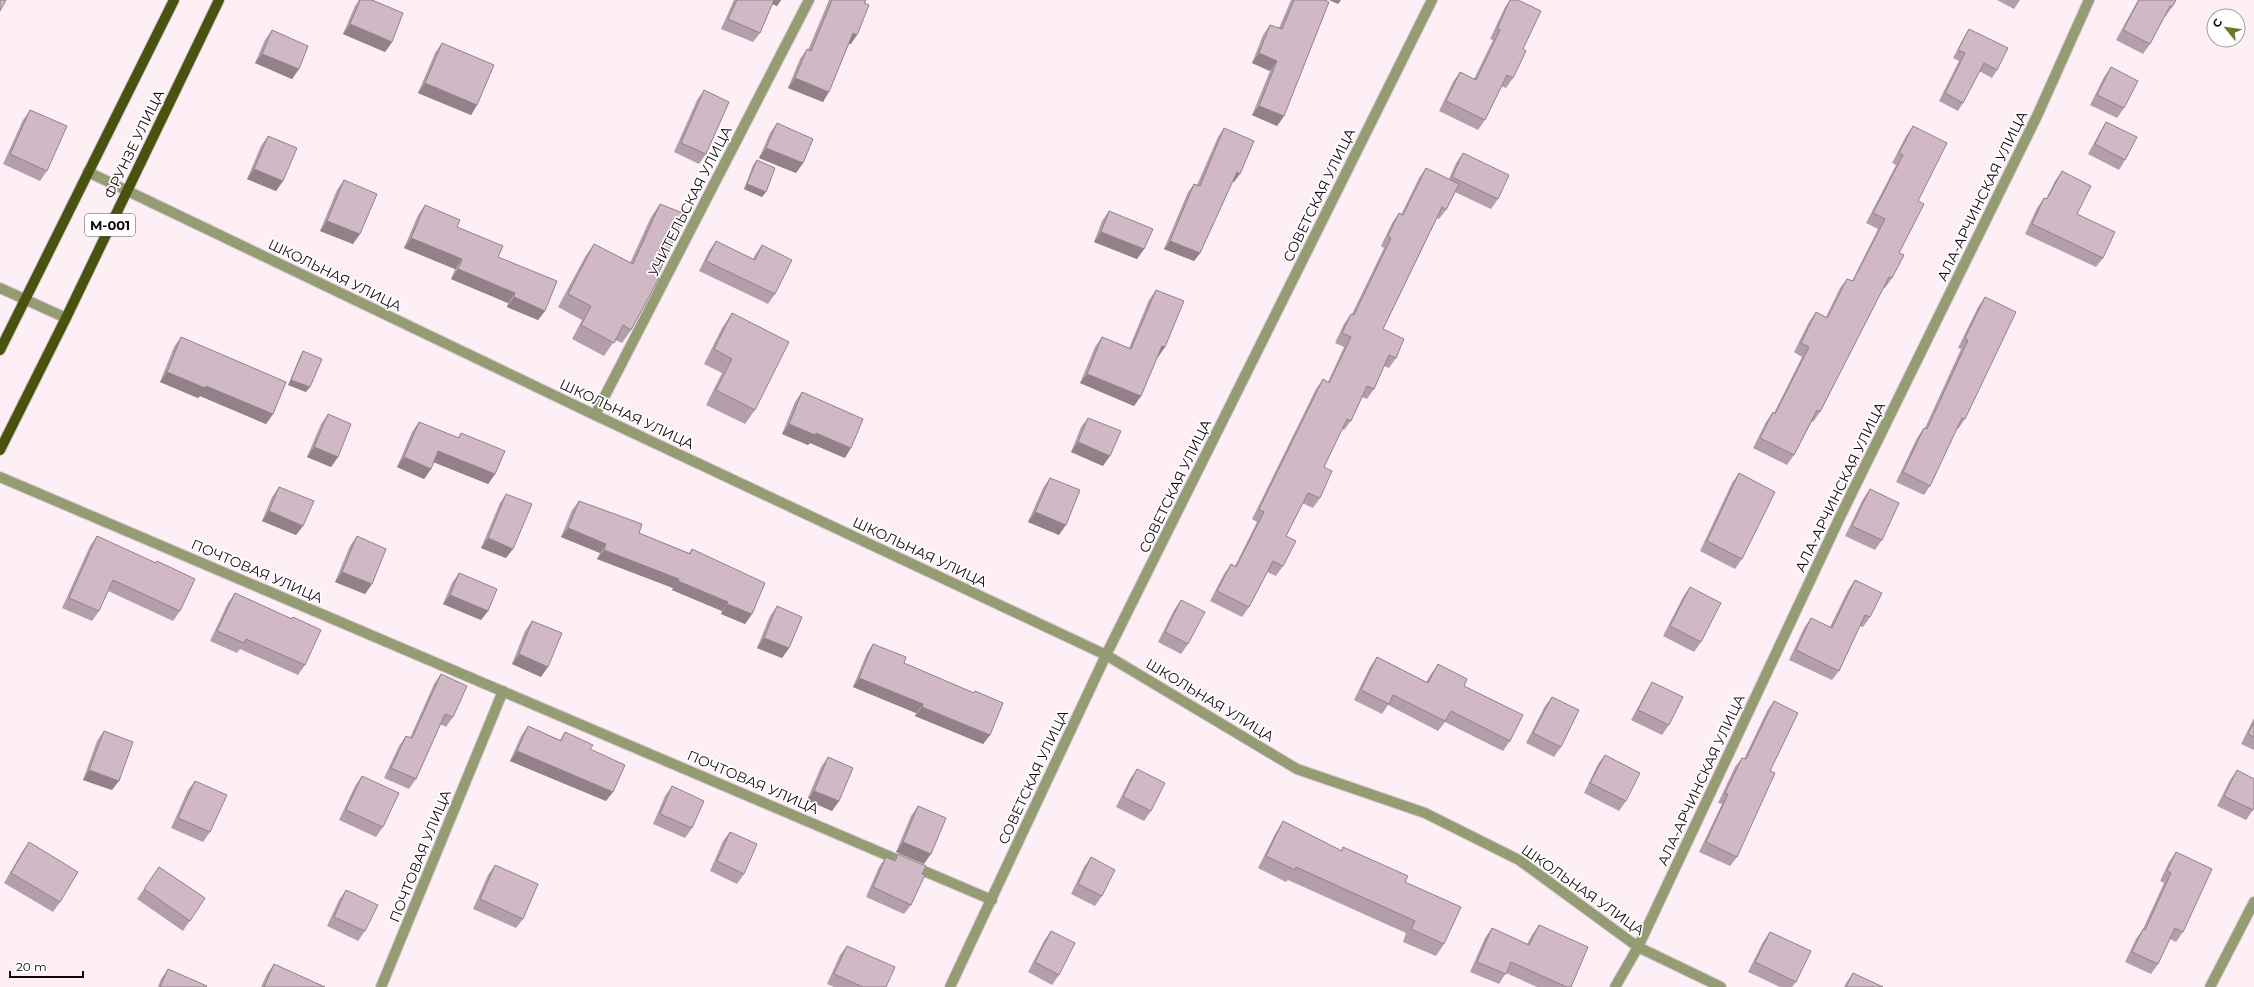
<svg xmlns="http://www.w3.org/2000/svg" width="2254" height="987" viewBox="0 0 2254 987" font-family="Montserrat,sans-serif">
<rect width="100%" height="100%" fill="#feeff6"/>
<g fill="none" stroke-linecap="round" stroke-linejoin="round">
<defs>
<g id="minor">
<polyline points="88,172 595,415 1106,655 1297,769 1425,813 1519,860 1638,947 1721,987"/>
<polyline points="0,288 66,318"/>
<polyline points="595,415 809,0"/>
<polyline points="0,477 992,900"/>
<polyline points="381,987 503,691"/>
<polyline points="950,987 1106,655 1432,0"/>
<polyline points="1615,987 1638,947 1840,517 2037,116 2089,0"/>
<polyline points="2210,987 2254,902"/>
</g>
<g id="primary">
<polyline points="0,350 174,0"/>
<polyline points="0,450 66,318 219,0"/>
</g>
</defs>
<use href="#minor" stroke="#d8cad1" stroke-width="12"/>
<use href="#primary" stroke="#d8cad1" stroke-width="12"/>
<use href="#minor" stroke="#949c73" stroke-width="10"/>
<use href="#primary" stroke="#4a5210" stroke-width="10"/>
</g>
<g fill="#b39ea9">
<polygon points="359,0 372,0 392,42 385,52 343,34 355,6"/>
<polygon points="734,0 781,0 777,6 772,4 760,33 753,42 721,29"/>
<polygon points="829,0 866,0 851,44 849,44 823,102 788,88 800,59 807,49 808,50"/>
<polygon points="1291,0 1325,0 1284,116 1277,126 1252,115 1270,71 1252,63 1263,35 1270,25 1279,28"/>
<polygon points="1510,0 1518,0 1523,49 1513,78 1506,88 1501,86 1485,120 1478,130 1439,111 1453,82 1460,72 1474,79 1493,40 1490,39 1505,7"/>
<polygon points="1997,0 2020,0 2014,9"/>
<polygon points="2138,0 2176,0 2172,7 2165,17 2164,17 2150,44 2143,54 2116,40"/>
<polygon points="1969,29 1997,70 1992,78 1979,71 1963,103 1958,111 1939,101 1959,61 1953,58 1964,37"/>
<polygon points="272,30 299,69 292,79 255,63 265,40"/>
<polygon points="442,43 477,105 471,115 418,93 435,53"/>
<polygon points="2111,67 2124,108 2117,118 2090,105 2104,77"/>
<polygon points="704,90 706,154 699,164 674,152 697,100"/>
<polygon points="30,110 47,171 40,181 3,164 23,120"/>
<polygon points="2106,122 2125,160 2119,170 2088,154 2100,132"/>
<polygon points="777,123 803,163 796,173 759,158 770,133"/>
<polygon points="1913,126 1918,201 1899,253 1892,278 1885,288 1883,287 1820,412 1813,422 1812,421 1794,455 1787,465 1753,448 1766,422 1773,412 1774,413 1802,357 1794,352 1809,322 1816,312 1826,317 1840,288 1847,279 1852,281 1878,229 1866,223 1896,165 1892,163 1906,136"/>
<polygon points="1224,128 1234,182 1232,182 1200,253 1194,261 1164,249 1188,192 1194,184 1197,185 1218,137"/>
<polygon points="268,136 283,181 276,191 247,179 261,146"/>
<polygon points="1463,153 1498,199 1491,209 1455,192 1446,210 1439,219 1437,218 1383,329 1396,358 1389,368 1384,366 1374,389 1367,399 1362,397 1351,421 1344,430 1342,429 1324,467 1320,498 1313,508 1302,503 1286,536 1283,566 1276,576 1267,572 1249,607 1242,617 1210,601 1224,574 1231,564 1235,566 1257,522 1252,519 1316,389 1323,379 1328,382 1344,347 1335,343 1344,324 1351,314 1352,314 1384,248 1381,246 1392,223 1399,213 1401,215 1419,178 1426,168 1449,179 1456,163"/>
<polygon points="757,160 762,197 744,189 753,165"/>
<polygon points="2062,171 2077,214 2103,258 2096,267 2025,234 2037,208 2044,198 2046,199 2055,181"/>
<polygon points="344,180 353,244 320,231 337,190"/>
<polygon points="660,204 631,330 622,343 615,340 604,356 572,339 582,320 558,307 585,257 594,244 630,263 651,217"/>
<polygon points="425,205 457,227 498,257 545,311 538,320 507,307 508,303 451,279 455,269 404,248 418,215"/>
<polygon points="1109,211 1144,249 1137,259 1094,242 1102,221"/>
<polygon points="716,241 753,259 755,255 762,245 775,294 768,304 699,271 709,251"/>
<polygon points="1156,290 1165,347 1158,357 1157,357 1141,396 1134,406 1080,383 1095,347 1102,337 1129,348 1149,300"/>
<polygon points="1985,297 1965,419 1958,429 1957,428 1930,486 1924,495 1896,482 1917,438 1924,428 1925,428 1961,349 1958,348 1978,307"/>
<polygon points="732,313 755,410 745,424 706,405 722,373 704,364 722,328"/>
<polygon points="181,337 273,414 266,424 200,396 198,398 160,382 174,347"/>
<polygon points="303,351 306,392 288,385 300,356"/>
<polygon points="802,392 845,458 810,443 808,445 782,434 795,402"/>
<polygon points="328,414 338,457 331,467 307,457 321,424"/>
<polygon points="1088,418 1103,466 1071,452 1081,427"/>
<polygon points="419,422 458,438 461,433 495,474 488,484 433,462 431,469 424,479 397,467 412,432"/>
<polygon points="1739,473 1742,559 1735,569 1700,551 1732,483"/>
<polygon points="1050,478 1059,535 1028,522 1043,488"/>
<polygon points="279,487 303,526 296,535 262,521 272,497"/>
<polygon points="1870,489 1882,540 1875,550 1845,536 1863,499"/>
<polygon points="506,494 506,558 481,548 500,503"/>
<polygon points="579,501 639,533 689,553 692,549 752,614 745,624 721,614 722,611 672,590 673,588 597,559 600,553 561,537 572,510"/>
<polygon points="97,536 180,611 173,621 108,591 99,611 92,621 62,608 90,546"/>
<polygon points="357,536 372,584 365,594 335,582 350,546"/>
<polygon points="459,573 488,611 481,620 443,604 452,583"/>
<polygon points="1855,580 1870,617 1863,627 1860,626 1839,671 1832,680 1789,660 1804,628 1811,618 1830,627 1848,590"/>
<polygon points="1690,587 1701,642 1694,652 1663,636 1683,597"/>
<polygon points="235,593 291,619 293,617 305,665 298,675 240,649 237,653 210,641 228,603"/>
<polygon points="1181,600 1188,644 1181,654 1158,642 1174,610"/>
<polygon points="777,606 789,648 782,658 757,648 770,616"/>
<polygon points="532,621 541,677 512,664 525,631"/>
<polygon points="873,644 904,663 974,693 975,691 990,735 983,744 915,716 916,713 853,687 867,653"/>
<polygon points="1377,657 1426,682 1431,674 1438,664 1464,686 1510,741 1503,751 1445,722 1438,731 1388,705 1382,714 1354,700 1370,667"/>
<polygon points="441,674 453,717 446,727 440,724 416,779 409,789 384,778 399,746 406,736 410,738 434,684"/>
<polygon points="1652,682 1669,725 1662,735 1631,720 1646,692"/>
<polygon points="1552,697 1561,747 1554,757 1526,743 1545,706"/>
<polygon points="1774,701 1770,771 1737,857 1730,866 1699,852 1722,804 1718,803 1735,767 1742,758 1744,759 1767,711"/>
<polygon points="2254,718 2254,750 2241,744"/>
<polygon points="528,726 560,740 565,732 606,801 510,761 521,736"/>
<polygon points="104,731 112,790 83,780 97,741"/>
<polygon points="1605,755 1626,801 1619,811 1584,793 1598,764"/>
<polygon points="828,757 839,801 832,811 807,800 821,767"/>
<polygon points="1137,769 1151,811 1144,821 1116,807 1130,779"/>
<polygon points="2237,770 2253,810 2246,820 2217,806 2230,780"/>
<polygon points="362,776 383,827 376,837 339,820 355,786"/>
<polygon points="195,781 210,832 203,842 171,828 188,790"/>
<polygon points="672,786 692,828 685,838 653,824 665,796"/>
<polygon points="918,806 924,864 896,852 911,816"/>
<polygon points="1283,821 1341,851 1343,847 1405,882 1444,944 1436,956 1403,942 1406,933 1288,880 1286,882 1258,868 1275,834"/>
<polygon points="730,832 744,874 737,884 710,871 723,841"/>
<polygon points="29,842 60,902 53,912 4,883 22,852"/>
<polygon points="2176,852 2183,932 2176,942 2170,939 2158,964 2151,974 2125,962 2136,939 2143,929 2164,883 2160,881 2169,862"/>
<polygon points="898,854 922,874 911,905 904,914 866,897 879,867 886,857 893,860"/>
<polygon points="1091,857 1102,896 1095,906 1071,894 1084,867"/>
<polygon points="495,865 523,919 516,928 473,909 488,875"/>
<polygon points="159,867 205,898 183,931 137,899"/>
<polygon points="346,890 365,931 358,941 327,926 339,900"/>
<polygon points="1539,925 1571,987 1537,987 1506,973 1499,984 1470,972 1485,938 1492,928 1527,944 1532,935"/>
<polygon points="1051,931 1059,975 1052,985 1028,972 1044,941"/>
<polygon points="1770,932 1796,982 1792,987 1780,987 1748,972 1763,942"/>
<polygon points="847,946 886,987 834,987 827,984 840,955"/>
<polygon points="274,964 325,987 261,987 267,974"/>
<polygon points="168,969 206,987 158,987 161,979"/>
<polygon points="1853,973 1883,987 1844,987 1846,983"/>
</g>
<g fill="#928189">
<polygon points="772,0 781,0 777,6 770,3"/>
<polygon points="1329,0 1341,0 1338,4"/>
<polygon points="350,24 392,42 385,52 343,34"/>
<polygon points="853,33 857,35 851,44 846,43"/>
<polygon points="1259,53 1277,61 1270,71 1252,63"/>
<polygon points="262,54 299,69 292,79 255,63"/>
<polygon points="795,78 829,92 823,102 788,88"/>
<polygon points="425,83 477,105 471,115 418,93"/>
<polygon points="1259,106 1284,116 1277,126 1252,115"/>
<polygon points="766,148 803,163 796,173 759,158"/>
<polygon points="254,169 283,181 276,191 247,179"/>
<polygon points="1237,172 1240,174 1234,182 1231,181"/>
<polygon points="747,184 766,192 762,197 744,189"/>
<polygon points="327,221 360,234 353,244 320,231"/>
<polygon points="1101,232 1144,249 1137,259 1094,242"/>
<polygon points="411,238 462,259 455,269 404,248"/>
<polygon points="1170,241 1200,253 1194,261 1164,249"/>
<polygon points="458,269 515,293 508,303 451,279"/>
<polygon points="514,297 545,311 538,320 507,307"/>
<polygon points="1162,346 1165,347 1158,357 1155,356"/>
<polygon points="167,372 206,386 273,414 266,424 200,396 198,398 160,382"/>
<polygon points="1087,374 1141,396 1134,406 1080,383"/>
<polygon points="291,380 310,387 306,392 288,385"/>
<polygon points="789,424 816,433 851,448 845,458 810,443 808,445 782,434"/>
<polygon points="1078,442 1110,456 1103,466 1071,452"/>
<polygon points="314,447 338,457 331,467 307,457"/>
<polygon points="438,451 495,474 488,484 431,461"/>
<polygon points="404,457 431,469 424,479 397,467"/>
<polygon points="269,511 303,526 296,535 262,521"/>
<polygon points="1035,512 1066,525 1059,535 1028,522"/>
<polygon points="568,528 606,544 600,553 561,537"/>
<polygon points="488,538 513,549 506,558 481,548"/>
<polygon points="604,550 679,579 673,588 597,559"/>
<polygon points="342,572 372,584 365,594 335,582"/>
<polygon points="678,581 728,602 722,611 672,590"/>
<polygon points="450,595 488,611 481,620 443,604"/>
<polygon points="727,604 752,614 745,624 721,614"/>
<polygon points="764,638 789,648 782,658 757,648"/>
<polygon points="519,654 548,667 541,677 512,664"/>
<polygon points="859,678 923,704 916,713 853,687"/>
<polygon points="922,707 990,735 983,744 915,716"/>
<polygon points="517,751 613,792 606,801 510,761"/>
<polygon points="89,770 119,781 112,790 83,780"/>
<polygon points="814,791 839,801 832,811 807,800"/>
<polygon points="903,842 931,854 924,864 896,852"/>
</g>
<g fill="#d0b8c4" stroke="#928189">
<polygon points="0,0 6,0 0,11"/>
<polygon points="360,0 372,0 403,13 392,42 350,24"/>
<polygon points="737,0 774,0 760,33 728,19"/>
<polygon points="832,0 866,0 864,3 869,5 857,35 853,33 829,92 795,78 807,49 811,51"/>
<polygon points="1294,0 1325,0 1329,2 1284,116 1259,106 1277,61 1259,53 1270,25 1282,29"/>
<polygon points="1510,0 1518,0 1541,11 1523,49 1526,51 1513,78 1507,75 1485,120 1446,101 1460,72 1476,80 1500,30 1497,29"/>
<polygon points="2139,0 2176,0 2172,7 2170,6 2150,44 2123,30"/>
<polygon points="1969,29 2008,48 1997,70 1984,63 1963,103 1945,93 1965,53 1958,50"/>
<polygon points="272,30 308,46 299,69 262,54"/>
<polygon points="442,43 494,65 477,105 425,83"/>
<polygon points="2111,67 2138,81 2124,108 2097,95"/>
<polygon points="704,90 729,102 706,154 681,143"/>
<polygon points="30,110 67,126 47,171 10,154"/>
<polygon points="2106,122 2137,137 2125,160 2095,144"/>
<polygon points="777,123 813,139 803,163 766,148"/>
<polygon points="1913,126 1947,143 1918,201 1924,204 1899,253 1904,255 1892,278 1889,277 1820,412 1817,410 1794,455 1760,438 1773,412 1775,414 1809,347 1801,343 1816,312 1827,318 1847,279 1853,281 1885,219 1873,213 1903,155 1899,153"/>
<polygon points="1224,128 1254,141 1240,174 1237,172 1200,253 1170,241 1194,184 1200,186"/>
<polygon points="268,136 297,148 283,181 254,169"/>
<polygon points="1463,153 1509,175 1498,199 1452,177"/>
<polygon points="757,160 775,168 766,192 747,184"/>
<polygon points="1426,168 1459,184 1446,210 1442,207 1383,329 1404,339 1396,358 1389,355 1374,389 1367,386 1351,421 1347,419 1324,467 1332,471 1320,498 1308,493 1286,536 1296,541 1283,566 1273,561 1249,607 1217,591 1231,564 1236,567 1264,512 1259,509 1323,379 1329,383 1351,337 1342,333 1351,314 1354,315 1391,238 1388,236 1399,213 1403,215"/>
<polygon points="2062,171 2091,186 2077,214 2115,232 2103,258 2032,224 2044,198 2047,199"/>
<polygon points="344,180 377,194 360,234 327,221"/>
<polygon points="660,204 685,214 657,277 659,278 631,330 623,325 614,343 581,325 591,306 568,294 594,244 633,264"/>
<polygon points="425,205 460,220 457,227 503,246 498,257 557,281 545,311 514,297 515,293 458,269 462,259 411,238"/>
<polygon points="1109,211 1153,229 1144,249 1101,232"/>
<polygon points="716,241 755,260 762,245 792,260 775,294 706,261"/>
<polygon points="1156,290 1184,301 1165,347 1162,346 1141,396 1087,374 1102,337 1131,349"/>
<polygon points="1985,297 2016,312 1965,419 1962,418 1930,486 1903,472 1924,428 1927,429 1968,340 1965,338"/>
<polygon points="732,313 789,342 755,410 716,390 732,359 714,349"/>
<polygon points="181,337 286,382 273,414 206,386 205,388 167,372"/>
<polygon points="303,351 322,359 310,387 291,380"/>
<polygon points="802,392 863,419 851,448 816,433 815,435 789,424"/>
<polygon points="328,414 351,424 338,457 314,447"/>
<polygon points="1088,418 1121,431 1110,456 1078,442"/>
<polygon points="419,422 459,438 461,433 505,451 495,474 438,451 431,469 404,457"/>
<polygon points="1739,473 1775,492 1742,559 1707,541"/>
<polygon points="1050,478 1080,490 1066,525 1035,512"/>
<polygon points="279,487 314,501 303,526 269,511"/>
<polygon points="1870,489 1899,503 1882,540 1852,526"/>
<polygon points="506,494 532,504 513,549 488,538"/>
<polygon points="579,501 642,524 639,533 690,554 692,549 765,583 752,614 727,604 728,602 678,581 679,579 604,550 606,544 568,528"/>
<polygon points="97,536 156,563 157,561 195,579 180,611 113,580 99,611 69,598"/>
<polygon points="357,536 386,549 372,584 342,572"/>
<polygon points="459,573 497,589 488,611 450,595"/>
<polygon points="1855,580 1882,593 1870,617 1865,615 1839,671 1796,650 1811,618 1832,628"/>
<polygon points="1690,587 1721,603 1701,642 1670,626"/>
<polygon points="235,593 292,619 293,617 321,630 305,665 246,639 244,643 217,631"/>
<polygon points="1181,600 1205,612 1188,644 1165,632"/>
<polygon points="777,606 802,617 789,648 764,638"/>
<polygon points="532,621 562,633 548,667 519,654"/>
<polygon points="873,644 906,657 904,663 974,693 975,691 1003,703 990,735 922,707 923,704 859,678"/>
<polygon points="1377,657 1428,683 1438,664 1467,679 1464,686 1523,715 1510,741 1451,711 1445,721 1393,695 1389,704 1361,690"/>
<polygon points="441,674 467,686 453,717 445,714 416,779 391,768 406,736 412,738"/>
<polygon points="1652,682 1683,697 1669,725 1638,710"/>
<polygon points="1552,697 1579,710 1561,747 1533,733"/>
<polygon points="1774,701 1798,713 1770,771 1775,773 1737,857 1706,842 1728,794 1725,793 1742,758 1746,759"/>
<polygon points="2254,722 2254,737 2248,734"/>
<polygon points="528,726 561,741 565,732 593,745 590,749 625,765 613,792 517,751"/>
<polygon points="104,731 133,742 119,781 89,770"/>
<polygon points="1605,755 1640,773 1626,801 1590,783"/>
<polygon points="828,757 853,768 839,801 814,791"/>
<polygon points="1137,769 1165,783 1151,811 1123,797"/>
<polygon points="2237,770 2254,779 2254,807 2253,810 2224,796"/>
<polygon points="362,776 399,793 383,827 346,810"/>
<polygon points="195,781 227,795 210,832 178,818"/>
<polygon points="672,786 704,801 692,828 660,814"/>
<polygon points="918,806 946,818 931,854 903,842"/>
<polygon points="1283,821 1342,851 1343,847 1408,876 1405,882 1461,907 1444,944 1411,929 1415,921 1296,867 1295,870 1266,856"/>
<polygon points="730,832 757,844 744,874 717,861"/>
<polygon points="29,842 78,872 60,902 11,873"/>
<polygon points="2176,852 2212,869 2183,932 2175,928 2158,964 2132,952 2143,929 2145,930 2171,873 2167,871"/>
<polygon points="898,854 926,866 922,874 925,875 911,905 873,887 886,857 895,861"/>
<polygon points="1091,857 1115,870 1102,896 1078,884"/>
<polygon points="495,865 538,884 523,919 480,899"/>
<polygon points="159,867 205,898 190,921 144,889"/>
<polygon points="346,890 378,905 365,931 334,917"/>
<polygon points="1539,925 1588,947 1571,987 1567,987 1511,962 1506,974 1477,962 1492,928 1529,945"/>
<polygon points="1051,931 1075,943 1059,975 1035,962"/>
<polygon points="1770,932 1811,951 1796,982 1755,962"/>
<polygon points="847,946 895,967 886,987 863,987 834,974"/>
<polygon points="274,964 325,987 264,987"/>
<polygon points="168,969 207,986 206,987 160,987"/>
<polygon points="1853,973 1883,987 1846,987"/>
</g>
<g text-anchor="middle" stroke-width="3.5" stroke-linejoin="round" paint-order="stroke">
<rect fill="#fff" stroke="#585356" stroke-width="1" x="85" y="214" width="50" height="22" rx="3"/>
<g font-size="13" font-weight="bold" fill="#11090d">
<text x="110" y="230">M-001</text>
</g>
<g font-size="14" fill="#11090d" stroke="#fff">
<text transform="translate(134 144) rotate(-64)" y="5">ФРУНЗЕ УЛИЦА</text>
<text transform="translate(1319 195) rotate(-64)" y="5">СОВЕТСКАЯ УЛИЦА</text>
<text transform="translate(1982 196) rotate(-64)" y="5">АЛА-АРЧИНСКАЯ УЛИЦА</text>
<text transform="translate(690 201) rotate(-63)" y="5">УЧИТЕЛЬСКАЯ УЛИЦА</text>
<text transform="translate(335 275) rotate(26)" y="5">ШКОЛЬНАЯ УЛИЦА</text>
<text transform="translate(627 414) rotate(25)" y="5">ШКОЛЬНАЯ УЛИЦА</text>
<text transform="translate(1175 486) rotate(-64)" y="5">СОВЕТСКАЯ УЛИЦА</text>
<text transform="translate(1840 487) rotate(-64)" y="5">АЛА-АРЧИНСКАЯ УЛИЦА</text>
<text transform="translate(920 552) rotate(25)" y="5">ШКОЛЬНАЯ УЛИЦА</text>
<text transform="translate(257 571) rotate(23)" y="5">ПОЧТОВАЯ УЛИЦА</text>
<text transform="translate(1210 700) rotate(31)" y="5">ШКОЛЬНАЯ УЛИЦА</text>
<text transform="translate(1033 777) rotate(-65)" y="5">СОВЕТСКАЯ УЛИЦА</text>
<text transform="translate(1701 780) rotate(-65)" y="5">АЛА-АРЧИНСКАЯ УЛИЦА</text>
<text transform="translate(753 782) rotate(23)" y="5">ПОЧТОВАЯ УЛИЦА</text>
<text transform="translate(420 856) rotate(-68)" y="5">ПОЧТОВАЯ УЛИЦА</text>
<text transform="translate(1583 890) rotate(35)" y="5">ШКОЛЬНАЯ УЛИЦА</text>
</g>
</g>
<g transform="translate(2226 28) rotate(299)"><circle r="19" fill="#ffffff" stroke="#a09d9e"/>
<path d="M0-3L7 15L0 10L-7 15Z" fill="#6e7925"/>
<text y="-6" font-size="11" font-weight="bold" text-anchor="middle" fill="#11090d">С</text>
</g>
<path d="M10 971v6h73v-6" fill="none" stroke="#11090d" stroke-width="2"/>
<text x="16" y="971" font-size="12" fill="#11090d" stroke="#ffffff" stroke-width="3" paint-order="stroke">20 m</text>
</svg>
